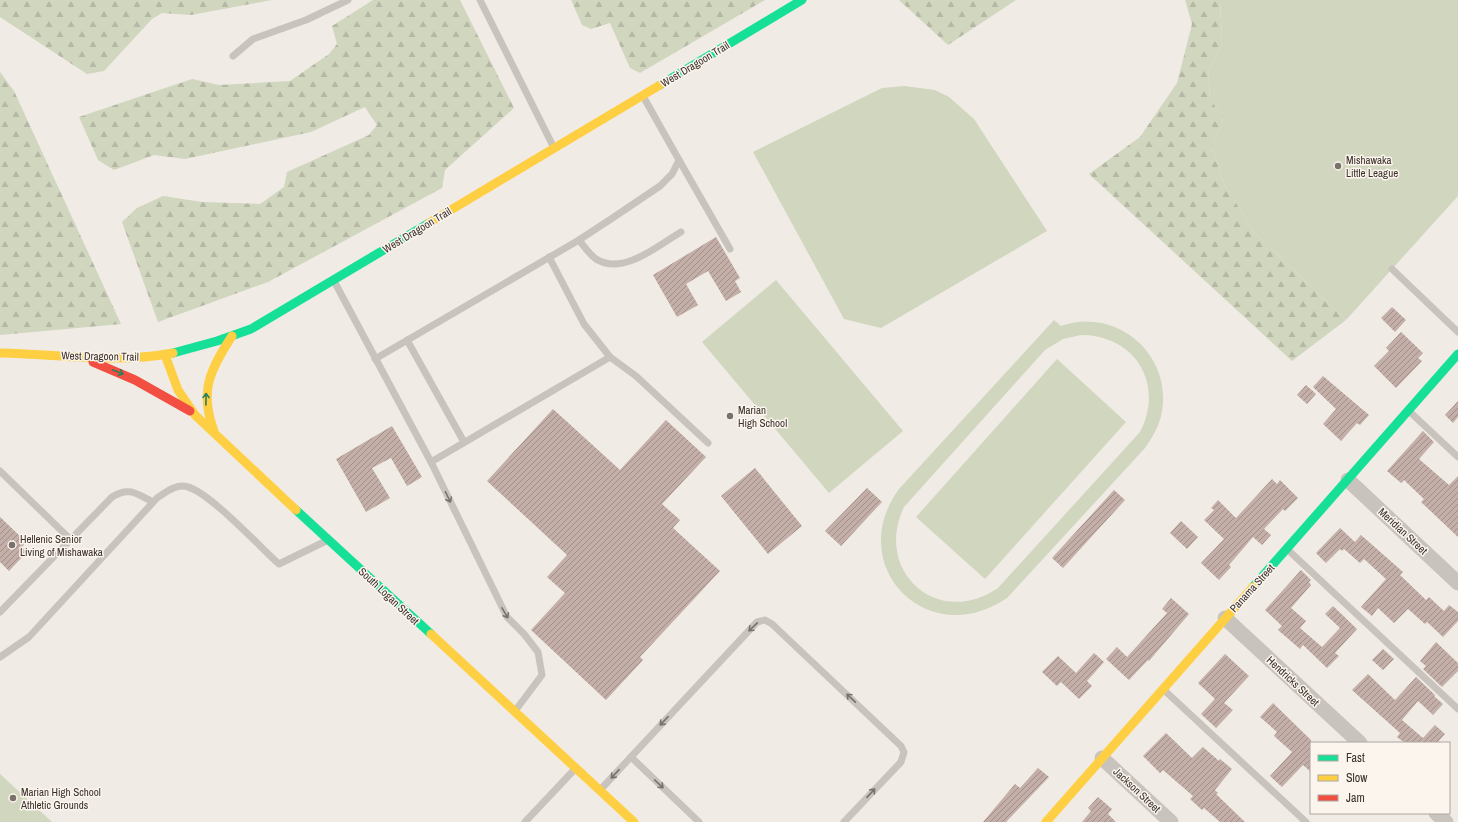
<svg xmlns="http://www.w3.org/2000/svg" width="1458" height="822" viewBox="0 0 1458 822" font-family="'Archivo Narrow',sans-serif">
<defs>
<pattern id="forest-firs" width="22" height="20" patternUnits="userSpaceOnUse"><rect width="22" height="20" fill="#d1d6bf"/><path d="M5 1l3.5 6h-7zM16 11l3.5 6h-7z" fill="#b4b8a4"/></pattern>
<pattern id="building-hatch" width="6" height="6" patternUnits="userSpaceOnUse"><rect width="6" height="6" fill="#c3afa7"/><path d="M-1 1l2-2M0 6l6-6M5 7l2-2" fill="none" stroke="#a08f88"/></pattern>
</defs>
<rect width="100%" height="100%" fill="#f0ebe5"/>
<g fill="#d1d6bf" fill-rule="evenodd">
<polygon points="1220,0 1458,0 1458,196 1346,320 1255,233 1225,186 1212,147 1224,117 1210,100 1208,72 1222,43"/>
<polygon points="904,86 935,90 949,97 974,119 1047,231 881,328 844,319 753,152 882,88"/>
<polygon points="776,280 903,431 829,493 702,342"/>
<path d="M1054 320 1061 326C1118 306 1175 357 1161 416 1158 428 1152 438 1145 448L1007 598C928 652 843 566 899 489ZM1081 335C1135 335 1165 384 1140 432L998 588C939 629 873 572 904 507L1045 350 1063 339Z"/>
<polygon points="1057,359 1126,422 985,579 916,517"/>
<polygon points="0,774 52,822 0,822"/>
</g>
<g fill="url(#forest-firs)">
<polygon points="0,0 272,0 191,15 162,13 152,19 104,71 87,74 0,17"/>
<polygon points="373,0 460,0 514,108 445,170 442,188 268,282 158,322 122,222 137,208 163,196 202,202 260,204 284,187 287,172 369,135 377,125 365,107 311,132 185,159 154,155 114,170 98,160 79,117 192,79 219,85 290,81 329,54 337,44 332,26"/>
<polygon points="571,0 765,0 640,73 630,68 610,23 591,29 582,25"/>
<polygon points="899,0 1016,0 948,45"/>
<polygon points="1185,0 1220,0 1222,43 1208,72 1210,100 1224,117 1212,147 1225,186 1255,233 1346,320 1292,361 1089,174 1140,137 1177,83 1192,24"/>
<polygon points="0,72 14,91 121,324 0,335"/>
</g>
<g fill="url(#building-hatch)">
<polygon points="716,237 740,278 735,281 741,292 726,301 708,271 686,284 698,305 677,317 653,275"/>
<polygon points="1392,307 1406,320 1395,332 1381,318"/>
<polygon points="1401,332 1423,353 1418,358 1422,361 1396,388 1374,366 1389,351 1386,348"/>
<polygon points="1323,376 1369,415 1360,425 1357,423 1341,441 1323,424 1336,409 1313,387"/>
<polygon points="1306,385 1316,394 1307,404 1297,395"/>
<polygon points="1458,401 1458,417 1453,423 1445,415"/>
<polygon points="553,409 620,470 666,420 706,457 662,504 680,520 673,528 720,571 640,657 643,660 606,700 531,630 565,593 547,577 567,555 487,481"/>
<polygon points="392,426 422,477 407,486 391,458 372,468 390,498 366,512 336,459"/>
<polygon points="1423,431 1434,442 1419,459 1449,485 1458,476 1458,537 1421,502 1424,499 1404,480 1401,483 1387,471"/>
<polygon points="755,468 802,526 768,554 721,496"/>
<polygon points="1272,479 1277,484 1280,480 1298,498 1285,511 1283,509 1264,529 1271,535 1262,545 1253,537 1229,565 1231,567 1219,580 1201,563 1224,539 1204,520 1214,510 1211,508 1218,500 1236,518"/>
<polygon points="867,488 882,502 841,546 825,531"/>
<polygon points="1114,490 1125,500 1063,568 1052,558"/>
<polygon points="0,517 26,542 22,547 27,552 9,571 0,562"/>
<polygon points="1181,521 1198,537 1187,549 1170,533"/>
<polygon points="1340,528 1355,542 1361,535 1403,572 1400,575 1426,600 1429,597 1444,611 1449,605 1458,612 1458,621 1443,637 1427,622 1425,624 1408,609 1394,623 1378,608 1372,616 1361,607 1386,579 1364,559 1360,563 1344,549 1342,551 1340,549 1326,563 1316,553"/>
<polygon points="1301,570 1311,580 1309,582 1311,585 1291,608 1306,621 1300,628 1322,647 1340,628 1325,614 1333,606 1357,629 1335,653 1339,656 1327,668 1303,645 1300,649 1278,630 1282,626 1265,610"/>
<polygon points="1171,598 1189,614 1149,661 1148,660 1129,680 1106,659 1117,647 1127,657 1167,613 1162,609"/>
<polygon points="1436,642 1458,663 1458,671 1442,687 1423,669 1426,666 1420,661"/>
<polygon points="1383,649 1394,659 1383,670 1372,660"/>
<polygon points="1094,653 1104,662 1087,681 1092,686 1079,699 1061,682 1057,686 1042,672 1058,656 1076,673"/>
<polygon points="1225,654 1249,676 1224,703 1233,710 1216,728 1201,714 1215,699 1198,683"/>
<polygon points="1368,674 1395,700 1416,677 1435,695 1434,696 1443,704 1433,715 1418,701 1402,720 1423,738 1435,725 1445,734 1437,743 1405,743 1397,737 1400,733 1352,690"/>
<polygon points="1273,703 1311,740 1311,772 1303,765 1282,787 1270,776 1292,752 1274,736 1277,732 1260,717"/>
<polygon points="1166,733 1192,758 1203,747 1219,761 1220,759 1232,769 1215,790 1218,793 1216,794 1245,822 1220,822 1204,808 1202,810 1190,799 1193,796 1163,770 1160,773 1143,756"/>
<polygon points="1038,768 1049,777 1006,822 983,822 1015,784 1020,788"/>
<polygon points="1098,797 1112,809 1108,814 1116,822 1082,822 1091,811 1088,808"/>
</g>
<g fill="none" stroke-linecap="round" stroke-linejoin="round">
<g stroke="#c9c3be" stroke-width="7">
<polyline points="480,0 553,146"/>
<polyline points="233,56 253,39 306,20 348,0"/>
<polyline points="679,160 730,249"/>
<path d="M579 240C584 246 589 254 596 259 623 276 657 246 681 232"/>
<polyline points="549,257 584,324 610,357 636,376 708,443"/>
<polyline points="1392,269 1458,332"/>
<polyline points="334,281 431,462 507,617 524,634 538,652 542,675 515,711"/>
<polyline points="407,340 464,442"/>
<polyline points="375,359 579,240 614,217 660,186 672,174 679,160 643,96"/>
<polyline points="1410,412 1458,457"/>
<polyline points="431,462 610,357"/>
<polyline points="0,471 70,539"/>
<polyline points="1287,549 1458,709"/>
<path d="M0 612 112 497C129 486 137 494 153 502"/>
<path d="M0 657 29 637 157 498C166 492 177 483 188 487 210 493 259 546 279 564L326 541"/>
<polyline points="1164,690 1306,822"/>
<polyline points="631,757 699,822"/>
<polyline points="601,789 757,622 765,620 772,624 901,746 904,752 901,762 844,822"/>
<polyline points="525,822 574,770"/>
</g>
<g stroke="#c9c3be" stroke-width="15">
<polyline points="1348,480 1458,583"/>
<polyline points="1225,618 1360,743"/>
<polyline points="1102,758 1171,822"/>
<polyline points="1436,813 1446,822"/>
</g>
<g stroke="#16e098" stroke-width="9">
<polyline points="660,85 802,0"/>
<polyline points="173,353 217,341 251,329 429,223"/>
<polyline points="296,510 431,634"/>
<polyline points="1253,587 1458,354"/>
</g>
<g stroke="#ffcf43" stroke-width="9">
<polyline points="429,223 660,85"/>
<path d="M0 353C58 354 115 364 173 353"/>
<polyline points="165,355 178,390 195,415 296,510"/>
<path d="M214 431C199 391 210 370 232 336"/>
<polyline points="431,634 634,822"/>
<polyline points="1046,822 1253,587"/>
</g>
<polyline stroke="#f24e42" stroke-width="9" points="93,362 135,380 190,411"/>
</g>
<defs><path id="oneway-shaft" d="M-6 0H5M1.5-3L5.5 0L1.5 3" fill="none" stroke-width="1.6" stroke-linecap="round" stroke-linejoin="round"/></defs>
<g stroke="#2a7f5c">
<use href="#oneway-shaft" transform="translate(118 372) rotate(22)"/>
<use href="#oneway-shaft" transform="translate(206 399) rotate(-89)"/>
</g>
<g stroke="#7b726d">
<use href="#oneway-shaft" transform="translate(448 497) rotate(64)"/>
<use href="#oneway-shaft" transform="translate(505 613) rotate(60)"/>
<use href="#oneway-shaft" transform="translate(753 627) rotate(136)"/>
<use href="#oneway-shaft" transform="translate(851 698) rotate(-137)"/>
<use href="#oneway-shaft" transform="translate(664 721) rotate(133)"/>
<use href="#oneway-shaft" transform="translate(615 774) rotate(133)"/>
<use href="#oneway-shaft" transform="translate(659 784) rotate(43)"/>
<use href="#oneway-shaft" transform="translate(871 793) rotate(-47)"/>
</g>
<g fill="#7a716c" stroke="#fbf5ee" stroke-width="1.5">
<circle cx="1338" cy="166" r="4"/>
<circle cx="730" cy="416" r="4"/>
<circle cx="12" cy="545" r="4"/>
<circle cx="13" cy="798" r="4"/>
</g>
<g text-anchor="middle" stroke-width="3" stroke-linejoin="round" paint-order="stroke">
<g font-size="11" fill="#3b302b" stroke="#fbf5ee">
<text transform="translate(695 64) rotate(-31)" y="4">West Dragoon Trail</text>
<text transform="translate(417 230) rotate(-31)" y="4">West Dragoon Trail</text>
<text transform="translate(100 356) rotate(1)" y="4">West Dragoon Trail</text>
<text transform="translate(1403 531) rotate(43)" y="4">Meridian Street</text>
<text transform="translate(1252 588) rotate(-48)" y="4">Panama Street</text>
<text transform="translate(389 596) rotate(43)" y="4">South Logan Street</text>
<text transform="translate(1293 681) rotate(43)" y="4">Hendricks Street</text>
<text transform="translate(1137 790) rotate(43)" y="4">Jackson Street</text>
</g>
<g font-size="11" fill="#3b302b" stroke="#fbf5ee" text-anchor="start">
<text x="1346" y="164">Mishawaka<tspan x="1346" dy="13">Little League</tspan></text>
<text x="738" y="414">Marian<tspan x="738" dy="13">High School</tspan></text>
<text x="20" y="543">Hellenic Senior<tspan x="20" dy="13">Living of Mishawaka</tspan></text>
<text x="21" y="796">Marian High School<tspan x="21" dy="13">Athletic Grounds</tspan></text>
</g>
</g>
<rect x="1310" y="742" width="140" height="72" fill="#fbf5ee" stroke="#aea6a0"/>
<rect x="1318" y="755" width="20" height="6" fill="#16e098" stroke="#aea6a0"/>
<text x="1346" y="762" font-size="12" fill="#3b302b">Fast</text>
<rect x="1318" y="775" width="20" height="6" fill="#ffcf43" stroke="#aea6a0"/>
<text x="1346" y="782" font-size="12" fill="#3b302b">Slow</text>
<rect x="1318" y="795" width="20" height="6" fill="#f24e42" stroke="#aea6a0"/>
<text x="1346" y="802" font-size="12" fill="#3b302b">Jam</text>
</svg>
